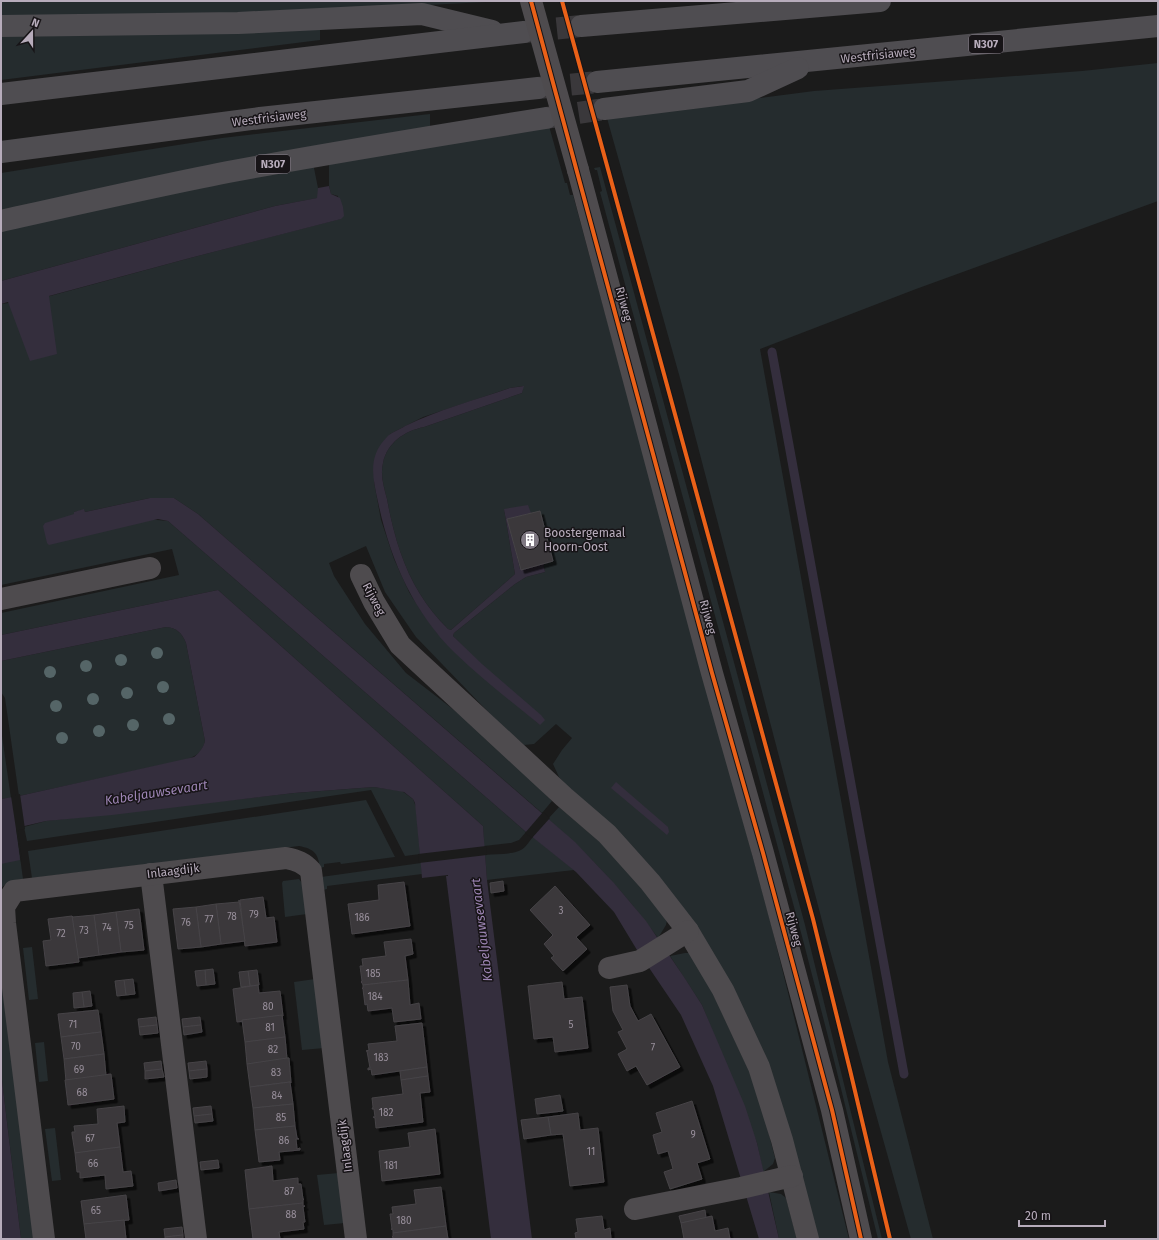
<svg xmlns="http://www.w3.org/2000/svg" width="1159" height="1240" viewBox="0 0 1159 1240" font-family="'Fira Sans',sans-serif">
<defs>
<filter id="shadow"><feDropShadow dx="3.5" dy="3.5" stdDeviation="0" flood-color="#0009"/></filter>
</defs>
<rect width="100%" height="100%" fill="#1b1b1b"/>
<g fill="#252c2e" fill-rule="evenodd">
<polygon points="1,1 505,1 313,11 1,19"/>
<polygon points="320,25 320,40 1,80 1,33"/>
<polygon points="1158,63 1158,201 916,289 760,349 888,1062 933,1239 911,1239 826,936 680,378 607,118 814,91 1082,71"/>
<polygon points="430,114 430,128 1,213 1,173 222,138"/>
<path d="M549 126 565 183H567L570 195H573L770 920 849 1239H816L727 981 559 777 553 764 562 750 572 738 556 724 534 744 524 745 496 720 416 637 385 592 366 546 329 563 334 576 365 624 406 673 484 733 552 801 542 813 198 514 174 498H150L85 512 84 510 74 512 168 521 526 832 519 840 511 843 484 846 483 826 218 590 1 635V613L179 575 172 549 1 585V304L39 299 190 258 340 219 338 196 331 194 329 186V160ZM523 386 522 393 424 427C404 431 387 443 383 463 380 476 384 487 387 499 393 532 402 565 420 594 428 607 437 618 448 629L451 630 515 574 504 509 520 569 543 563 545 572 526 577 515 584 454 633 453 636 540 725 437 633 421 611 409 592 394 559 381 520 374 482 390 434 423 417 510 388Z"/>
<polygon points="313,163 318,188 318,198 275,206 1,281 1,230"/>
<polygon points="600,167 805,925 882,1239 878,1239 832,1052 803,940 600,192 602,191 597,170 595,170 594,168"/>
<path d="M166 627C177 628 182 633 186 643L205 741C202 753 195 757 184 760L19 796 5 698 1 692V661Z"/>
<polygon points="1,729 11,798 1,799"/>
<polygon points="374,787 402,791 413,799 416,807 420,854 405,856 371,790 27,841 24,827 46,821 294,793"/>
<path d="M366 800 395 857 341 864 340 862 324 864V867L320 868C318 853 314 849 299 846L32 878 28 851Z"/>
<path d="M559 807 613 853 667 920 666 925 658 938C626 894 589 854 548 819Z"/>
<path d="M16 828 23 879C14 880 8 882 1 888V832Z"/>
<path d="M533 837 574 870 487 880 485 855C498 853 515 856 525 847 528 844 530 840 533 837Z"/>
<polygon points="421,863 422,874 327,886 327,889 323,890 321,877"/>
<polygon points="299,879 302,883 307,914 285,917 282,883 283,881"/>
<polygon points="32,947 38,999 29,1000 23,948"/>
<polygon points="685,953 690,953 710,987 750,1073 762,1107 775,1158 773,1164 763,1172 757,1143 702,1005 670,956"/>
<polygon points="1,972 34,1239 21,1239 1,1072"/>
<polygon points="315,979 324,1048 302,1050 294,982"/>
<polygon points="44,1042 48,1081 39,1082 35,1043"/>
<polygon points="55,1128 61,1180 52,1181 45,1129"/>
<polygon points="339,1173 345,1223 324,1225 317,1175"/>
<polygon points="769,1192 781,1194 786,1198 797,1239 779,1239"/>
</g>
<g fill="#342e3d">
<polygon points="329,186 331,194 340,198 343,207 344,216 341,219 190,258 49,296 57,354 30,361 8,302 1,304 1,281 275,206 317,198 318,188"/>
<path d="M524 386 522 393 424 427C404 431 387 443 383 463 380 476 384 487 387 499 393 532 402 565 420 594 428 607 437 618 448 629L451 630 515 574 504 509 528 505 531 513 508 520 520 569 543 563 545 572 526 577 515 584 454 633 453 636 482 664 541 715 545 720 540 725C512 702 482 679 455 653 413 612 390 559 378 502 373 478 367 457 387 437 391 432 399 430 405 426 438 410 475 400 510 388Z"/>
<polygon points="150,498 174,498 198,514 575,842 614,883 646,921 684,977 702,1005 745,1106 757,1143 779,1239 759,1239 713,1086 681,1015 637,950 614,912 576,872 526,832 168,521 158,519 49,545 47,543 43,526 45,523 74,514 74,512 84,509 85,512"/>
<path d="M218 590 483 826 487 880 532 1239H491L446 876H448V875L422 878 415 803 413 799 404 792 374 787 294 793 112 815 46 821 16 828 20 860 1 864V799L19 796 194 757C200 752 203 748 205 741L186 643C182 633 177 628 166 627L1 661V635Z"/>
<polygon points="616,782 668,827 669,832 667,835 611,788"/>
<polygon points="1,1072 21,1239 1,1239"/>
</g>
<g fill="#1b1b1b">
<polygon points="20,794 25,829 18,830 22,860 21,862 11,796"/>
<polygon points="543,812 550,818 532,838 525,833"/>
<polygon points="486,846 487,855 419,863 418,854"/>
</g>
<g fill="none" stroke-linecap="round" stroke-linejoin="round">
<polyline stroke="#342e3d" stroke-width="9" points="772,352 904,1074"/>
</g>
<g fill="#3a383a" stroke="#464347" filter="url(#shadow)">
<polygon points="540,511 553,561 521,570 507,519"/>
<polygon points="503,881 504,891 491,893 490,883"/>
<polygon points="404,882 410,926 352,934 348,904 379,900 378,885"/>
<polygon points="555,886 590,925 576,937 587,949 563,971 551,958 554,956 544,944 553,935 530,910"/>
<polygon points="263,897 266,918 274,917 277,942 245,946 240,900"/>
<polygon points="239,900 245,941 221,944 216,904 239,902"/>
<polygon points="216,904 221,944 201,947 196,907"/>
<polygon points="196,907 201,947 178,949 173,909"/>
<polygon points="139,909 144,950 121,952 116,912"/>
<polygon points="116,912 121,952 99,955 94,915"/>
<polygon points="94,915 99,955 78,958 72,916 73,917"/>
<polygon points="72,916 79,962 46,966 43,941 51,940 48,919"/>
<polygon points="411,939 413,954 405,956 408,980 363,985 362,983 361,982 362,981 360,966 363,966 362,959 386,956 384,942"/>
<polygon points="213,969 215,984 206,985 205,970"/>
<polygon points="205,970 206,985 197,986 195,971"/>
<polygon points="257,970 259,985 250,986 248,971"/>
<polygon points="248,971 250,986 241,987 239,972"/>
<polygon points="133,979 135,994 126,995 124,980"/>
<polygon points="124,980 126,995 117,996 115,981"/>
<polygon points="408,980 410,1005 419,1003 421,1019 394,1022 392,1008 368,1011 367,1004 365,1005 363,989 362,988 363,988 363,985"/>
<polygon points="562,982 564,999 582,997 588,1048 555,1052 553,1037 534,1039 528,986"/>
<polygon points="258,985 259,993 280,991 283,1016 237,1022 233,989"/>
<polygon points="627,985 630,1006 638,1021 651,1014 680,1067 647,1085 636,1066 627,1071 618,1054 627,1049 618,1032 623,1030 613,1011 610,987"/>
<polygon points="90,991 92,1006 84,1007 82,992"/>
<polygon points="82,992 84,1007 74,1008 73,993"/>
<polygon points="98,1010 101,1032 61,1037 58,1014"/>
<polygon points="282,1015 285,1037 245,1042 242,1020"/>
<polygon points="156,1017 157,1025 139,1027 138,1019"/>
<polygon points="200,1017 201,1025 183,1027 182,1019"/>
<polygon points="422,1023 427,1067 372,1075 371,1069 368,1070 368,1068 370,1068 367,1051 366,1051 369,1050 368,1044 397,1041 395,1026"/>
<polygon points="157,1025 158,1033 140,1035 139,1027"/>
<polygon points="201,1025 202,1032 184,1035 183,1027"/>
<polygon points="101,1032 104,1054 64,1059 61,1037"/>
<polygon points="285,1037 287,1059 247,1064 245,1042"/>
<polygon points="104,1054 106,1076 66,1081 64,1059"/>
<polygon points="287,1058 289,1058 291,1083 290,1082 250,1087 247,1064"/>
<polygon points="161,1061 162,1069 145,1071 144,1063"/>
<polygon points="206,1061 207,1069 189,1071 188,1063"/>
<polygon points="427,1067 428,1076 401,1080 400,1071"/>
<polygon points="162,1069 164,1077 145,1079 145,1071"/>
<polygon points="207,1069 207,1077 190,1079 189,1071"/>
<polygon points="111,1074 114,1099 68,1105 65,1080"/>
<polygon points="428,1076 430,1092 420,1093 423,1122 376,1128 375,1118 373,1117 375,1117 374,1109 372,1109 373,1107 372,1098 403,1094 401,1080"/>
<polygon points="290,1082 293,1104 253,1108 250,1087"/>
<polygon points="560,1095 563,1111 537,1114 535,1099"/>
<polygon points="692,1101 710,1159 697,1163 702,1179 670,1189 664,1172 673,1169 668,1151 658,1154 653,1135 662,1132 656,1113"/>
<polygon points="293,1104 295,1126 255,1130 253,1108"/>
<polygon points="124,1106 125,1122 117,1123 120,1147 75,1153 72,1134 72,1132 75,1132 74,1126 98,1124 97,1109"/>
<polygon points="211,1106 212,1114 194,1116 193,1108"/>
<polygon points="578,1113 580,1130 598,1128 604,1182 570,1186 563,1134 551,1135 548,1117"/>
<polygon points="212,1114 213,1121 195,1123 194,1116"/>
<polygon points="548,1117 551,1135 524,1139 521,1120"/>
<polygon points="295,1126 297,1138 299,1139 296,1139 297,1149 300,1148 300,1150 279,1152 280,1160 259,1162 255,1130"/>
<polygon points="435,1129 440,1174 382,1181 379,1151 410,1147 408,1133"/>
<polygon points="120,1147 123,1172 131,1171 133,1186 106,1189 105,1175 80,1178 80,1172 77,1172 75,1153"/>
<polygon points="218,1160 219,1168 201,1170 200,1162"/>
<polygon points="272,1166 273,1181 298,1178 298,1184 301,1184 303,1199 304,1199 303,1200 303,1203 249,1209 245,1170"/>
<polygon points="176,1180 177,1188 159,1191 158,1183"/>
<polygon points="441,1187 446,1226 393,1233 393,1230 391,1229 392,1229 390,1214 393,1214 392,1207 416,1204 414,1190"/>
<polygon points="126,1195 129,1220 84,1224 81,1201"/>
<polygon points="303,1203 303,1206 305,1206 303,1207 305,1222 303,1222 304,1229 279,1232 280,1239 253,1239 249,1209"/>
<polygon points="705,1210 706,1218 681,1223 679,1216"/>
<polygon points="602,1216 604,1230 610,1228 611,1239 576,1239 575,1233 578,1232 576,1219"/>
<polygon points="712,1216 715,1231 728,1228 730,1239 684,1239 681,1223"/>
<polygon points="124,1220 126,1239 86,1239 84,1224"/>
<polygon points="446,1226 448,1239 393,1239 393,1237 392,1237 393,1236 393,1233"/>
<polygon points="182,1227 183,1235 165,1237 164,1229"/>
<polygon points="183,1235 183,1239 165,1239 165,1237"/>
</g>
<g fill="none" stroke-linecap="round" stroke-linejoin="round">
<g stroke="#3a383b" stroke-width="22" stroke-dasharray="22 11" stroke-linecap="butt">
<polyline points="524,32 581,26"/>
<polyline points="538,88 597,82"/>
<polyline points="546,118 604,109"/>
</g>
<g stroke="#4e4b4e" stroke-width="22">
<polyline points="578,170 712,673 763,853 832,1110 861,1239"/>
<polyline points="361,575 374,602 400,645 564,797 607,834 650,882 688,931 723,990 759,1067 782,1140 808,1239"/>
<polyline points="1,599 150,568"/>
<polyline points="151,874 196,1239"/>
<polyline points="609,968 640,961 688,931"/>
<polyline points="635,1209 741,1188 792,1176"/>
<path d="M44 1239 5 923 4 907 14 891 286 858C297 860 304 863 311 871L356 1239"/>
</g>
<g stroke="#4f4d51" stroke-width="22">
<polyline points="1,26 238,23 422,14 492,31"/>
<polyline points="581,26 880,1"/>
<polyline points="597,82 1158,26"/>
<polyline points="1,94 524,32"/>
<polyline points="604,109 748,91 798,68"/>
<polyline points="1,152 260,118 538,88"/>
<path d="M1 221C77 204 152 187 228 172 334 152 440 135 546 118"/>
</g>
<polyline stroke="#4e4b4e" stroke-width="22" points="531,1 578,170"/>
<defs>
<g id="cycleway">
<polyline points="531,1 712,673 763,853 832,1110 861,1239"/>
<polyline points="562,1 813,919 850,1070 890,1239"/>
</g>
</defs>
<use href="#cycleway" stroke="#171417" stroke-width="6"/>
<use href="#cycleway" stroke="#ea6118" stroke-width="4"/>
</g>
<g fill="#556567">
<circle cx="157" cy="653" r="6"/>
<circle cx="121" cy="660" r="6"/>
<circle cx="86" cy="666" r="6"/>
<circle cx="50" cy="672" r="6"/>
<circle cx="163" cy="687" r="6"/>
<circle cx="127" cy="693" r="6"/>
<circle cx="93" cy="699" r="6"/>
<circle cx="56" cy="706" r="6"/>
<circle cx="169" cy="719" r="6"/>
<circle cx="133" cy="725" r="6"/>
<circle cx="99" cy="731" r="6"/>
<circle cx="62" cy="738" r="6"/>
</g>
<defs>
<symbol id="building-disc" viewBox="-11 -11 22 22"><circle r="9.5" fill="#807983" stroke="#171417"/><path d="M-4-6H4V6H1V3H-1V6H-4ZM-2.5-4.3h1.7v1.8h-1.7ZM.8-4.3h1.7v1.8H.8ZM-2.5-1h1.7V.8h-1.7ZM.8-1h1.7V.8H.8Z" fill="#fff"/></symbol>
</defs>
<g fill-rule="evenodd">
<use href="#building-disc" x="519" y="529" width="22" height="22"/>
</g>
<g text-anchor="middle" stroke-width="3" stroke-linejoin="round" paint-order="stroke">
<g font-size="10" fill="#988f9b">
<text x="561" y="914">3</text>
<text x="254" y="918">79</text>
<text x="232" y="920">78</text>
<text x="362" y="921">186</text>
<text x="209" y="923">77</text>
<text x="186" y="926">76</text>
<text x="129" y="929">75</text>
<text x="107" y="931">74</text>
<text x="84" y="934">73</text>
<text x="61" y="937">72</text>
<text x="373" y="977">185</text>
<text x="375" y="1000">184</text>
<text x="268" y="1010">80</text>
<text x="73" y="1028">71</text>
<text x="571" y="1028">5</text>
<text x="270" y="1031">81</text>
<text x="76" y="1050">70</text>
<text x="653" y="1051">7</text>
<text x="273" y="1053">82</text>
<text x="381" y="1061">183</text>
<text x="79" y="1073">69</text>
<text x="276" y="1076">83</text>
<text x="82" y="1096">68</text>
<text x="277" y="1099">84</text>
<text x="386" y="1116">182</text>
<text x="281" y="1121">85</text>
<text x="693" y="1138">9</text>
<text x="90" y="1142">67</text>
<text x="284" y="1144">86</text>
<text x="591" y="1155">11</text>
<text x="93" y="1167">66</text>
<text x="391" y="1169">181</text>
<text x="289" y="1195">87</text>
<text x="96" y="1214">65</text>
<text x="291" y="1218">88</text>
<text x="404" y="1224">180</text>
</g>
<g fill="#171417" stroke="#877e8a" stroke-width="1">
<rect x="969" y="35" width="34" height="18" rx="3"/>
<rect x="256" y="155" width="34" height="18" rx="3"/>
</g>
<g font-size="11" font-weight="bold" fill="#b7acbb">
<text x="986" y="48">N307</text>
<text x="273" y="168">N307</text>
</g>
<g font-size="12" fill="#b7acbb" stroke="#171417">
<text transform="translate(878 55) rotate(-6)" y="4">Westfrisiaweg</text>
<text transform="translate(269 118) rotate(-7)" y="4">Westfrisiaweg</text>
<text transform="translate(624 304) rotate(75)" y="4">Rijweg</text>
<text transform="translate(374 599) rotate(62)" y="4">Rijweg</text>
<text transform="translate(708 617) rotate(75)" y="4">Rijweg</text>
<text transform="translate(173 871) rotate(-7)" y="4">Inlaagdijk</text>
<text transform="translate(794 929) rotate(75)" y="4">Rijweg</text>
<text transform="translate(345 1146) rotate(-97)" y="4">Inlaagdijk</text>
</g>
<g font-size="12" fill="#b7acbb" stroke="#171417" text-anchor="start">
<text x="544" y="537">Boostergemaal<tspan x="544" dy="14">Hoorn-Oost</tspan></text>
</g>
<g font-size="13" font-style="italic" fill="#9d85b4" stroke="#171417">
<text transform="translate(156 792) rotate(-9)" y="5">Kabeljauwsevaart</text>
<text transform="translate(481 930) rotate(-97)" y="5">Kabeljauwsevaart</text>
</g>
</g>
<rect width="1159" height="1240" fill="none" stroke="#b7acbb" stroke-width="4"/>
<g transform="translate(32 32) rotate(21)" stroke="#171417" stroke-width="3" paint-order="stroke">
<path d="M0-3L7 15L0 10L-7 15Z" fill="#b7acbb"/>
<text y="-6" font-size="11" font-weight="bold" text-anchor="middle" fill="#b7acbb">N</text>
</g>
<path d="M1019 1220v6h86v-6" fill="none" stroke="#b7acbb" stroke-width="2"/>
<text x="1025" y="1220" font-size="12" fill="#b7acbb" stroke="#171417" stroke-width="3" paint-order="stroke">20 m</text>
</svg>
